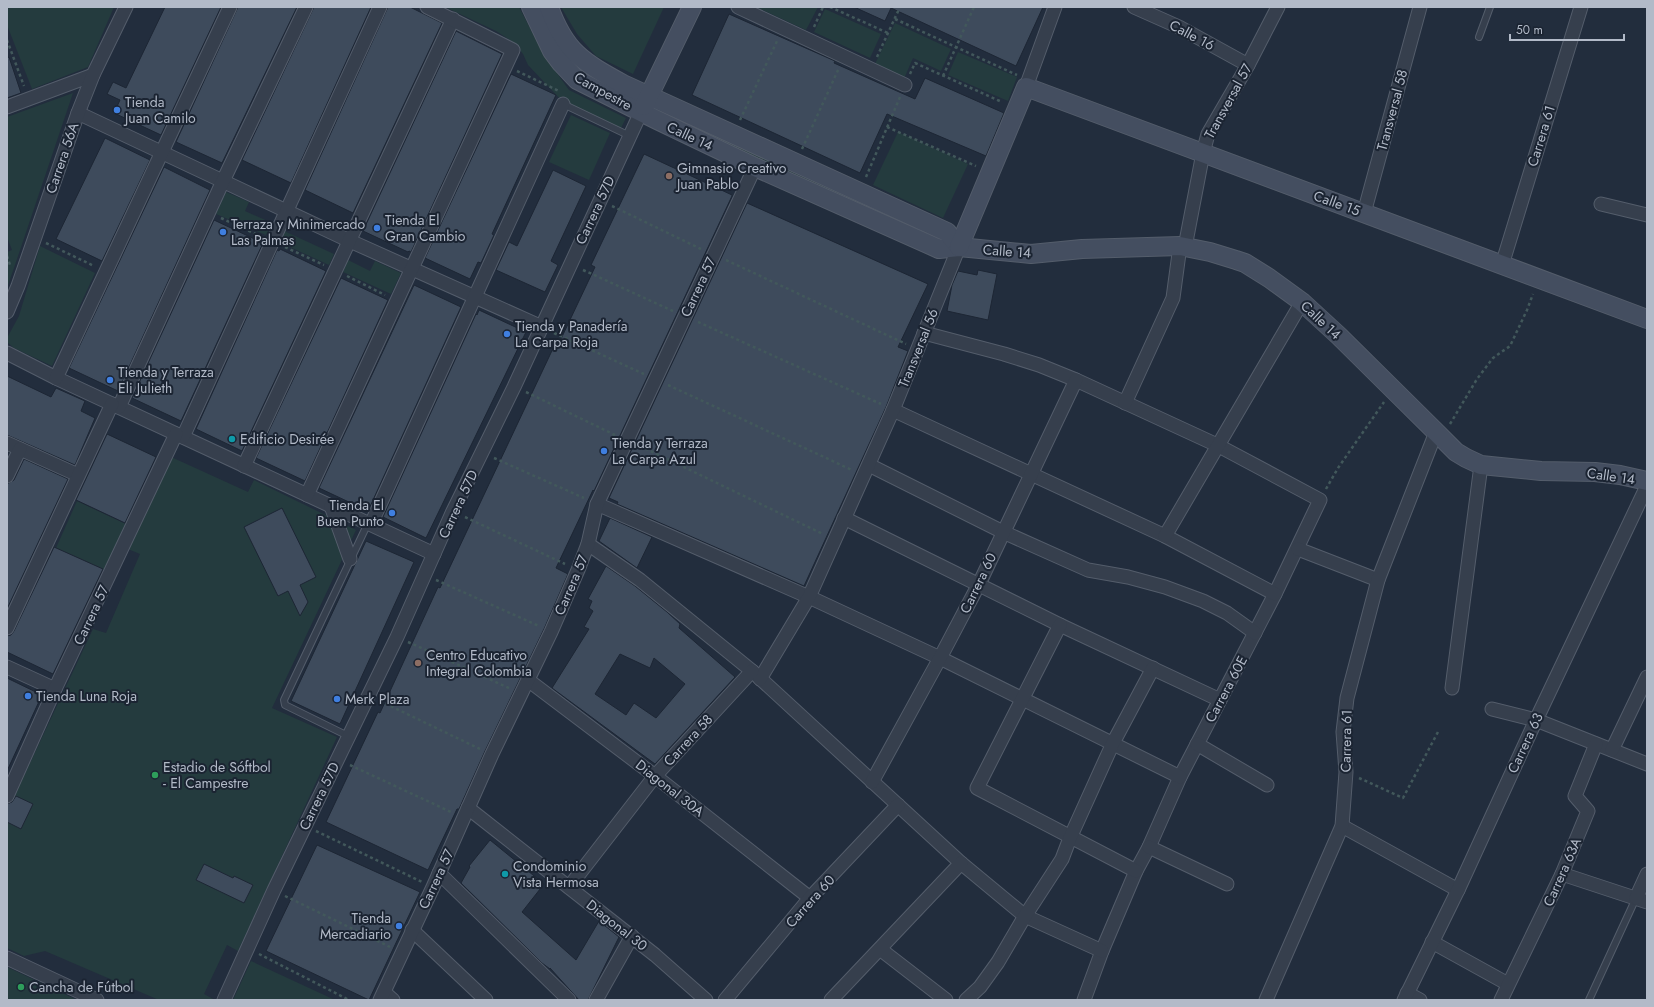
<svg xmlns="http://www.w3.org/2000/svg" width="1654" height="1007" viewBox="0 0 1654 1007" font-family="Jost,sans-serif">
<rect width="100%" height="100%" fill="#222d3d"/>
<g fill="#243b3e">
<polygon points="7,7 114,7 88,67 32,89 7,25"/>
<polygon points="445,7 519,7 544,55 569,90 626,118 621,128 561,100 528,65 523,54 513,42 496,31"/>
<polygon points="561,7 664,7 633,74 596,56 577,34"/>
<polygon points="756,7 818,7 806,30"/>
<polygon points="825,9 881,34 870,58 814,32"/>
<polygon points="895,23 951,49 941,71 913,58 903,81 873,68"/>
<polygon points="958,52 1017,77 1008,101 948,75"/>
<polygon points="73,93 16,262 7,288 7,252 12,250 7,237 7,117"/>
<polygon points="674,114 945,240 942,245 671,120"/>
<polygon points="571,115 610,133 589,180 549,162"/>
<polygon points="898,132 968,164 943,218 873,185"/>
<polygon points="226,192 249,202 245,211 272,223 266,235 216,214"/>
<polygon points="282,230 334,254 329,265 277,241"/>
<polygon points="40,246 95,273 52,366 14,348 7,342 7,338 19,316"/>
<polygon points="348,260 370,271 375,261 401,273 391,294 343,272"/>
<polygon points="169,456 248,492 254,480 356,530 272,708 337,737 238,951 227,945 204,994 215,1000 159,1000 45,951 24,956 7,948 7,812 93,629 106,633 140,554 128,549"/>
<polygon points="77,501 126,524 105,570 56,548"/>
<polygon points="251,961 335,1000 233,1000"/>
<polygon points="7,967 77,1000 7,1000"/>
</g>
<g fill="#3e4b5c" stroke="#1d2634" fill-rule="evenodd">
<polygon points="165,7 221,7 161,135 114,113 120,100 107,94 113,82 126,88"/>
<polygon points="238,7 297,7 222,163 176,142"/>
<polygon points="314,7 371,7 291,183 242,160"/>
<polygon points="388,7 410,7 442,23 353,213 305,190"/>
<polygon points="854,7 1043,7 1016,66 891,8 885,21"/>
<polygon points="729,14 835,61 834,63 915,99 925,78 1004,113 986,156 887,114 860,173 692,95"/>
<polygon points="456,31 502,54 411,252 409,251 408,252 363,231"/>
<polygon points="9,57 21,93 7,98 7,58"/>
<polygon points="511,74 556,95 492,234 494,235 481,263 478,262 470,279 425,258"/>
<polygon points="105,138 150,160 102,261 56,239"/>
<polygon points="644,154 732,195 732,196 594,491 593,490 556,568 568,574 544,629 485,751 459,809 457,809 428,870 326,822 378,712 380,713 438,587 440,588 557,340 560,341 595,267 591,265"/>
<polygon points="164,167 210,190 118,391 69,368"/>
<polygon points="553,170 586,186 551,261 558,265 545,292 496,270 509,242 517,246"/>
<polygon points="747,203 928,284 898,347 908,351 886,407 804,586 617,504 618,502 609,498"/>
<polygon points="214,220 263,243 181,421 132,398"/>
<polygon points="280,249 326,271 242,451 196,429 277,250 279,251"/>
<polygon points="978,270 997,274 988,320 947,311 952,285 958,271 977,275"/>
<polygon points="341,278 388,300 305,481 256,458"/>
<polygon points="414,285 461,307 368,511 319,488"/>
<polygon points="479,310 526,332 426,538 383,517 476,314 477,315"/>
<polygon points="7,376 51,397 56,388 85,401 81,411 95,418 75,465 7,435"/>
<polygon points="107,434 156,457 125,523 76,500"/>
<polygon points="24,459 68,479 7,609 7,484 14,480"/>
<polygon points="282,508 316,577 300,585 308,602 300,616 288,591 278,596 244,527"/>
<polygon points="610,518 652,537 637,568 599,541"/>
<polygon points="366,541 414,562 340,724 291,701"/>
<polygon points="54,547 103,569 53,674 7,652 7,636 11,635 14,631"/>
<path d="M606 566 635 586 667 612 680 624 679 628 735 677 655 764 552 688 589 629 584 627 593 611 589 608 592 601 588 599ZM620 654 650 668 654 658 685 684 656 718 634 703 626 715 595 694Z"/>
<polygon points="7,678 42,695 7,771"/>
<polygon points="16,796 33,804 21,829 7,822 7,804 12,802"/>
<polygon points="490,840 544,884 522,912 576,960 599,921 619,937 588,1000 579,1000 550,968 550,969 542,963 461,883 470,867 469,866"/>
<polygon points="317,845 420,892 369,1000 266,951"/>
<polygon points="204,864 233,878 234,876 253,885 244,903 196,880"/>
</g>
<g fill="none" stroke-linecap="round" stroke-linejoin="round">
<defs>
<g id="lane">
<polyline points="1479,37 1490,7"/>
<polyline points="563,104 630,136"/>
<polyline points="348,736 285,705 284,700 368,523"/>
<polyline points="1589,1000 1636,898"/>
</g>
<g id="street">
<polyline points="738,7 905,85"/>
<polyline points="1134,7 1179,27 1248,65"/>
<polyline points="1026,87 1055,7"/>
<polyline points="7,107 93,75"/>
<polyline points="78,113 350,241 542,327"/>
<polyline points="1601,204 1647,215"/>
<polyline points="1364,213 1420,7"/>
<polyline points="1185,247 1203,153 1208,134 1248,65 1278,7"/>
<polyline points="1502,265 1581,7"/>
<polyline points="7,312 18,286 78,113 93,75 126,7"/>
<polyline points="924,333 1004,354 1039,365 1076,380 1217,445 1320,500 1275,594 1180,777 1149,847 1136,871 1102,951 1084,1000"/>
<polyline points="7,353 56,378 434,554"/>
<polyline points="56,378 230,7"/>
<polyline points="1125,403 1173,298 1180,246"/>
<polyline points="119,407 223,181 306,7"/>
<polyline points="893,410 1165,536 1275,594"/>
<polyline points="183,437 380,7"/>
<polyline points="7,443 78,475"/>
<polyline points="869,465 1003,532 1088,570 1128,577 1165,587 1203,601 1227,613 1255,633"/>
<polyline points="244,466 453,19"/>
<polyline points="7,476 20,449"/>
<polyline points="307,495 513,50 427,7"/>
<polyline points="597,504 809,597 940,658 1180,777"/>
<polyline points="331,506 350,559"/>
<polyline points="844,518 1060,625 1220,700"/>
<polyline points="371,524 563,104"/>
<polyline points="1165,536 1302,302"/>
<polyline points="588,544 640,580 752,671 961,863 1025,916 1102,951"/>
<polyline points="1298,549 1378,580"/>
<polyline points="1060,625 977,788 1136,871"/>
<polyline points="7,628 112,404"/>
<polyline points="7,667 55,689"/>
<polyline points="760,679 809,597 893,410 959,247"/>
<polyline points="528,680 655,776 810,898"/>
<polyline points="1452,688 1481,465"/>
<polyline points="1492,709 1536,720 1647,764"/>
<polyline points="1197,744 1267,785"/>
<polyline points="1612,750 1647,677"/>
<polyline points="872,782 940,658 979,584 1076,380"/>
<polyline points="7,796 55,689 176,434"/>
<polyline points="468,808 655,955 706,1000"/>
<polyline points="1342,826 1458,890"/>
<polyline points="1149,847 1227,884"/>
<polyline points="439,873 569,1000"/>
<polyline points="1562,874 1647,902"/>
<polyline points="569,887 655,776 752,671"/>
<polyline points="1636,898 1647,874"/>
<polyline points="412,930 486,1000"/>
<polyline points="1432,942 1508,984"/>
<polyline points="880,949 946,1000"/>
<polyline points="7,958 97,1000"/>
<polyline points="384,992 393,1000"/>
<polyline points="1407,993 1420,1000"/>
<polyline points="224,1000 274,890 397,637 453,511 514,387 641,112"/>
<polyline points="380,1000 433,887 492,754 551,632 578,570 588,544 597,504 755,167"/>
<polyline points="596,1000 632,936"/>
<polyline points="725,1000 810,898 898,805"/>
<polyline points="831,1000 961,863"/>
<polyline points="966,1000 980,987 998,962 1025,916 1062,859 1070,838 1113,743 1153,668"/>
<polyline points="1266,1000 1342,826 1346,772 1343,732 1347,698 1378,580 1436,432"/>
<polyline points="1404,1000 1458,890 1536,720 1647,486"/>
<polyline points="1501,1000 1562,874 1588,811 1575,796 1596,744"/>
</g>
<g id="secondary">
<polyline points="531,7 552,51 561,63 577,80 657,120 755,167 939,249 959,247 1031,254 1082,249 1180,246 1210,252 1236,260 1245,263 1269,278 1302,302 1339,336 1436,432 1456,452 1466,458 1481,465 1541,471 1595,472 1620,475 1647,481"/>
<path d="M549 7C565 52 583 62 623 84L947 232 959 247"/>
<polyline points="644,106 692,7"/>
<polyline points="959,247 1026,87 1647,319"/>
</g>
</defs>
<use href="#lane" stroke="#545d6b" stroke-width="8"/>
<use href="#street" stroke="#545d6b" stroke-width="15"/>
<use href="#secondary" stroke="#545d6b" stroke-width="20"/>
<g stroke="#42585b" stroke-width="2.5" stroke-dasharray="3 3" stroke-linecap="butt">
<polyline points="830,7 888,33"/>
<polyline points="895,19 1017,75"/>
<polyline points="814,27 823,7"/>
<polyline points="7,40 24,86"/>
<polyline points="877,57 900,7"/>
<polyline points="517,71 559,91"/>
<polyline points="910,74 915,63 1002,102"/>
<polyline points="943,76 974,7"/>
<polyline points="740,120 778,39"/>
<polyline points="887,127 976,166"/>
<polyline points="802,149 839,68"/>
<polyline points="866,177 900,97"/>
<polyline points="612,206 701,249"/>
<polyline points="221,218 260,236"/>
<polyline points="46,243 94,266"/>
<polyline points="285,247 324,265"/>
<polyline points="7,256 10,265"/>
<polyline points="726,260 906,344"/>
<polyline points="583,270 673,311"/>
<polyline points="347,276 385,295"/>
<polyline points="698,322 881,404"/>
<polyline points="554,333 644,374"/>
<polyline points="668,385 852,470"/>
<polyline points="526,392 615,435"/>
<polyline points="1450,424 1477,379 1493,358 1510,346 1527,310 1533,294"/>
<polyline points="640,446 823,534"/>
<polyline points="494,458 584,498"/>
<polyline points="1326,489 1338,468 1384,402"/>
<polyline points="465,517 565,564"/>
<polyline points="436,580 539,626"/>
<polyline points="408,642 509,688"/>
<polyline points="380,701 480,749"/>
<polyline points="350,765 451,812"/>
<polyline points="1359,778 1403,798 1439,730"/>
<polyline points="316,831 422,882"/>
<polyline points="285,896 390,947"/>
<polyline points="259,954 349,1000"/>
</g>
<use href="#lane" stroke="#363f4d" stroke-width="6"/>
<use href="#street" stroke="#363f4d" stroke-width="13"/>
<use href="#secondary" stroke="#444e60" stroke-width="18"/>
</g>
<g fill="#3f7fe0" stroke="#1b2432" stroke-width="1.5">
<circle cx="117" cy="110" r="4"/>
<circle cx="377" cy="228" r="4"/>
<circle cx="223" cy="232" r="4"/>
<circle cx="507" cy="334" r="4"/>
<circle cx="110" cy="380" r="4"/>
<circle cx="604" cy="451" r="4"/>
<circle cx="392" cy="513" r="4"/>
<circle cx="28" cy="696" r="4"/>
<circle cx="337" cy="699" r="4"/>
<circle cx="399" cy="926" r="4"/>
</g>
<g fill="#8d6e63" stroke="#1b2432" stroke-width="1.5">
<circle cx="669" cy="176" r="4"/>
<circle cx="418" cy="663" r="4"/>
</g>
<g fill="#0f9aa8" stroke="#1b2432" stroke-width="1.5">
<circle cx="232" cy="439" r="4"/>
<circle cx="505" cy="874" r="4"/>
</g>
<g fill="#2e9e5b" stroke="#1b2432" stroke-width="1.5">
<circle cx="155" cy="775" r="4"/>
<circle cx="21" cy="987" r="4"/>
</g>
<g text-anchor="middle" stroke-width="4" stroke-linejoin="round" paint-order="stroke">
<g font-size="14" fill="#b2bac8" stroke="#1b2432">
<text transform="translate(1192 35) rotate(28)" y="5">Calle 16</text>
<text transform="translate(603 91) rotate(29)" y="5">Campestre</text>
<text transform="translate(1228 101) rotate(-61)" y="5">Transversal 57</text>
<text transform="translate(1392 110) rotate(-75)" y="5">Transversal 58</text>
<text transform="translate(690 136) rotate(25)" y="5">Calle 14</text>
<text transform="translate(1541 136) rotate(-73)" y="5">Carrera 61</text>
<text transform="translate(62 158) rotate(-71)" y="5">Carrera 56A</text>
<text transform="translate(1337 203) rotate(20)" y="5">Calle 15</text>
<text transform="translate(595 210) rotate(-65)" y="5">Carrera 57D</text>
<text transform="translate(1007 251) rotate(4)" y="5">Calle 14</text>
<text transform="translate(698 287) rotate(-65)" y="5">Carrera 57</text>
<text transform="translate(1321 320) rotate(43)" y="5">Calle 14</text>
<text transform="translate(918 348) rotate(-68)" y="5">Transversal 56</text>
<text transform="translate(1611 476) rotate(8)" y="5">Calle 14</text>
<text transform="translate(458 504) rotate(-65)" y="5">Carrera 57D</text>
<text transform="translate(978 583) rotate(-64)" y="5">Carrera 60</text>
<text transform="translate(571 585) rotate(-67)" y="5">Carrera 57</text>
<text transform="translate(91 615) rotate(-65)" y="5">Carrera 57</text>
<text transform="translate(1226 689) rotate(-62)" y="5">Carrera 60E</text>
<text transform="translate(688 740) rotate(-47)" y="5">Carrera 58</text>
<text transform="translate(1346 741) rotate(-89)" y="5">Carrera 61</text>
<text transform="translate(1525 743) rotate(-65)" y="5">Carrera 63</text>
<text transform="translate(670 788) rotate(38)" y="5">Diagonal 30A</text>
<text transform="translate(319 796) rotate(-64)" y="5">Carrera 57D</text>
<text transform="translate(1562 872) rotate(-66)" y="5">Carrera 63A</text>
<text transform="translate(436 879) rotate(-65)" y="5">Carrera 57</text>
<text transform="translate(810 901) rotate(-48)" y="5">Carrera 60</text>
<text transform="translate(617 925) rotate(38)" y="5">Diagonal 30</text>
</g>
<g font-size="14" fill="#b2bac8" stroke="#1b2432" text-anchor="start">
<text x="125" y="107">Tienda<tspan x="125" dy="16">Juan Camilo</tspan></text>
<text x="677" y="173">Gimnasio Creativo<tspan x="677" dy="16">Juan Pablo</tspan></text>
<text x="385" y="225">Tienda El<tspan x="385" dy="16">Gran Cambio</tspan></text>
<text x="231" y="229">Terraza y Minimercado<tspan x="231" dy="16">Las Palmas</tspan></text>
<text x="515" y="331">Tienda y Panadería<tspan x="515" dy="16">La Carpa Roja</tspan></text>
<text x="118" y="377">Tienda y Terraza<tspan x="118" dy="16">Eli Julieth</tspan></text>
<text x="240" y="444">Edificio Desirée</text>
<text x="612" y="448">Tienda y Terraza<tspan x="612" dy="16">La Carpa Azul</tspan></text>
<text x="384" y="510" text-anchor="end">Tienda El<tspan x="384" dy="16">Buen Punto</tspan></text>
<text x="426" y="660">Centro Educativo<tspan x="426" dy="16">Integral Colombia</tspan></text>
<text x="36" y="701">Tienda Luna Roja</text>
<text x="345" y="704">Merk Plaza</text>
<text x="163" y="772">Estadio de Sóftbol<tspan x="163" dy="16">- El Campestre</tspan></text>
<text x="513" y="871">Condominio<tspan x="513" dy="16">Vista Hermosa</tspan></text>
<text x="391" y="923" text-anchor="end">Tienda<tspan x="391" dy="16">Mercadiario</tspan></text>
<text x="29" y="992">Cancha de Fútbol</text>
</g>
</g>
<rect width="1654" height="1007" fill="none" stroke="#b2bac8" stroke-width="16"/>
<path d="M1510 34v6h114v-6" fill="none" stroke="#b2bac8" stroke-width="2"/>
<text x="1516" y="34" font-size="12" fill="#b2bac8" stroke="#1b2432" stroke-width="3" paint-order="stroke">50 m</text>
</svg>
